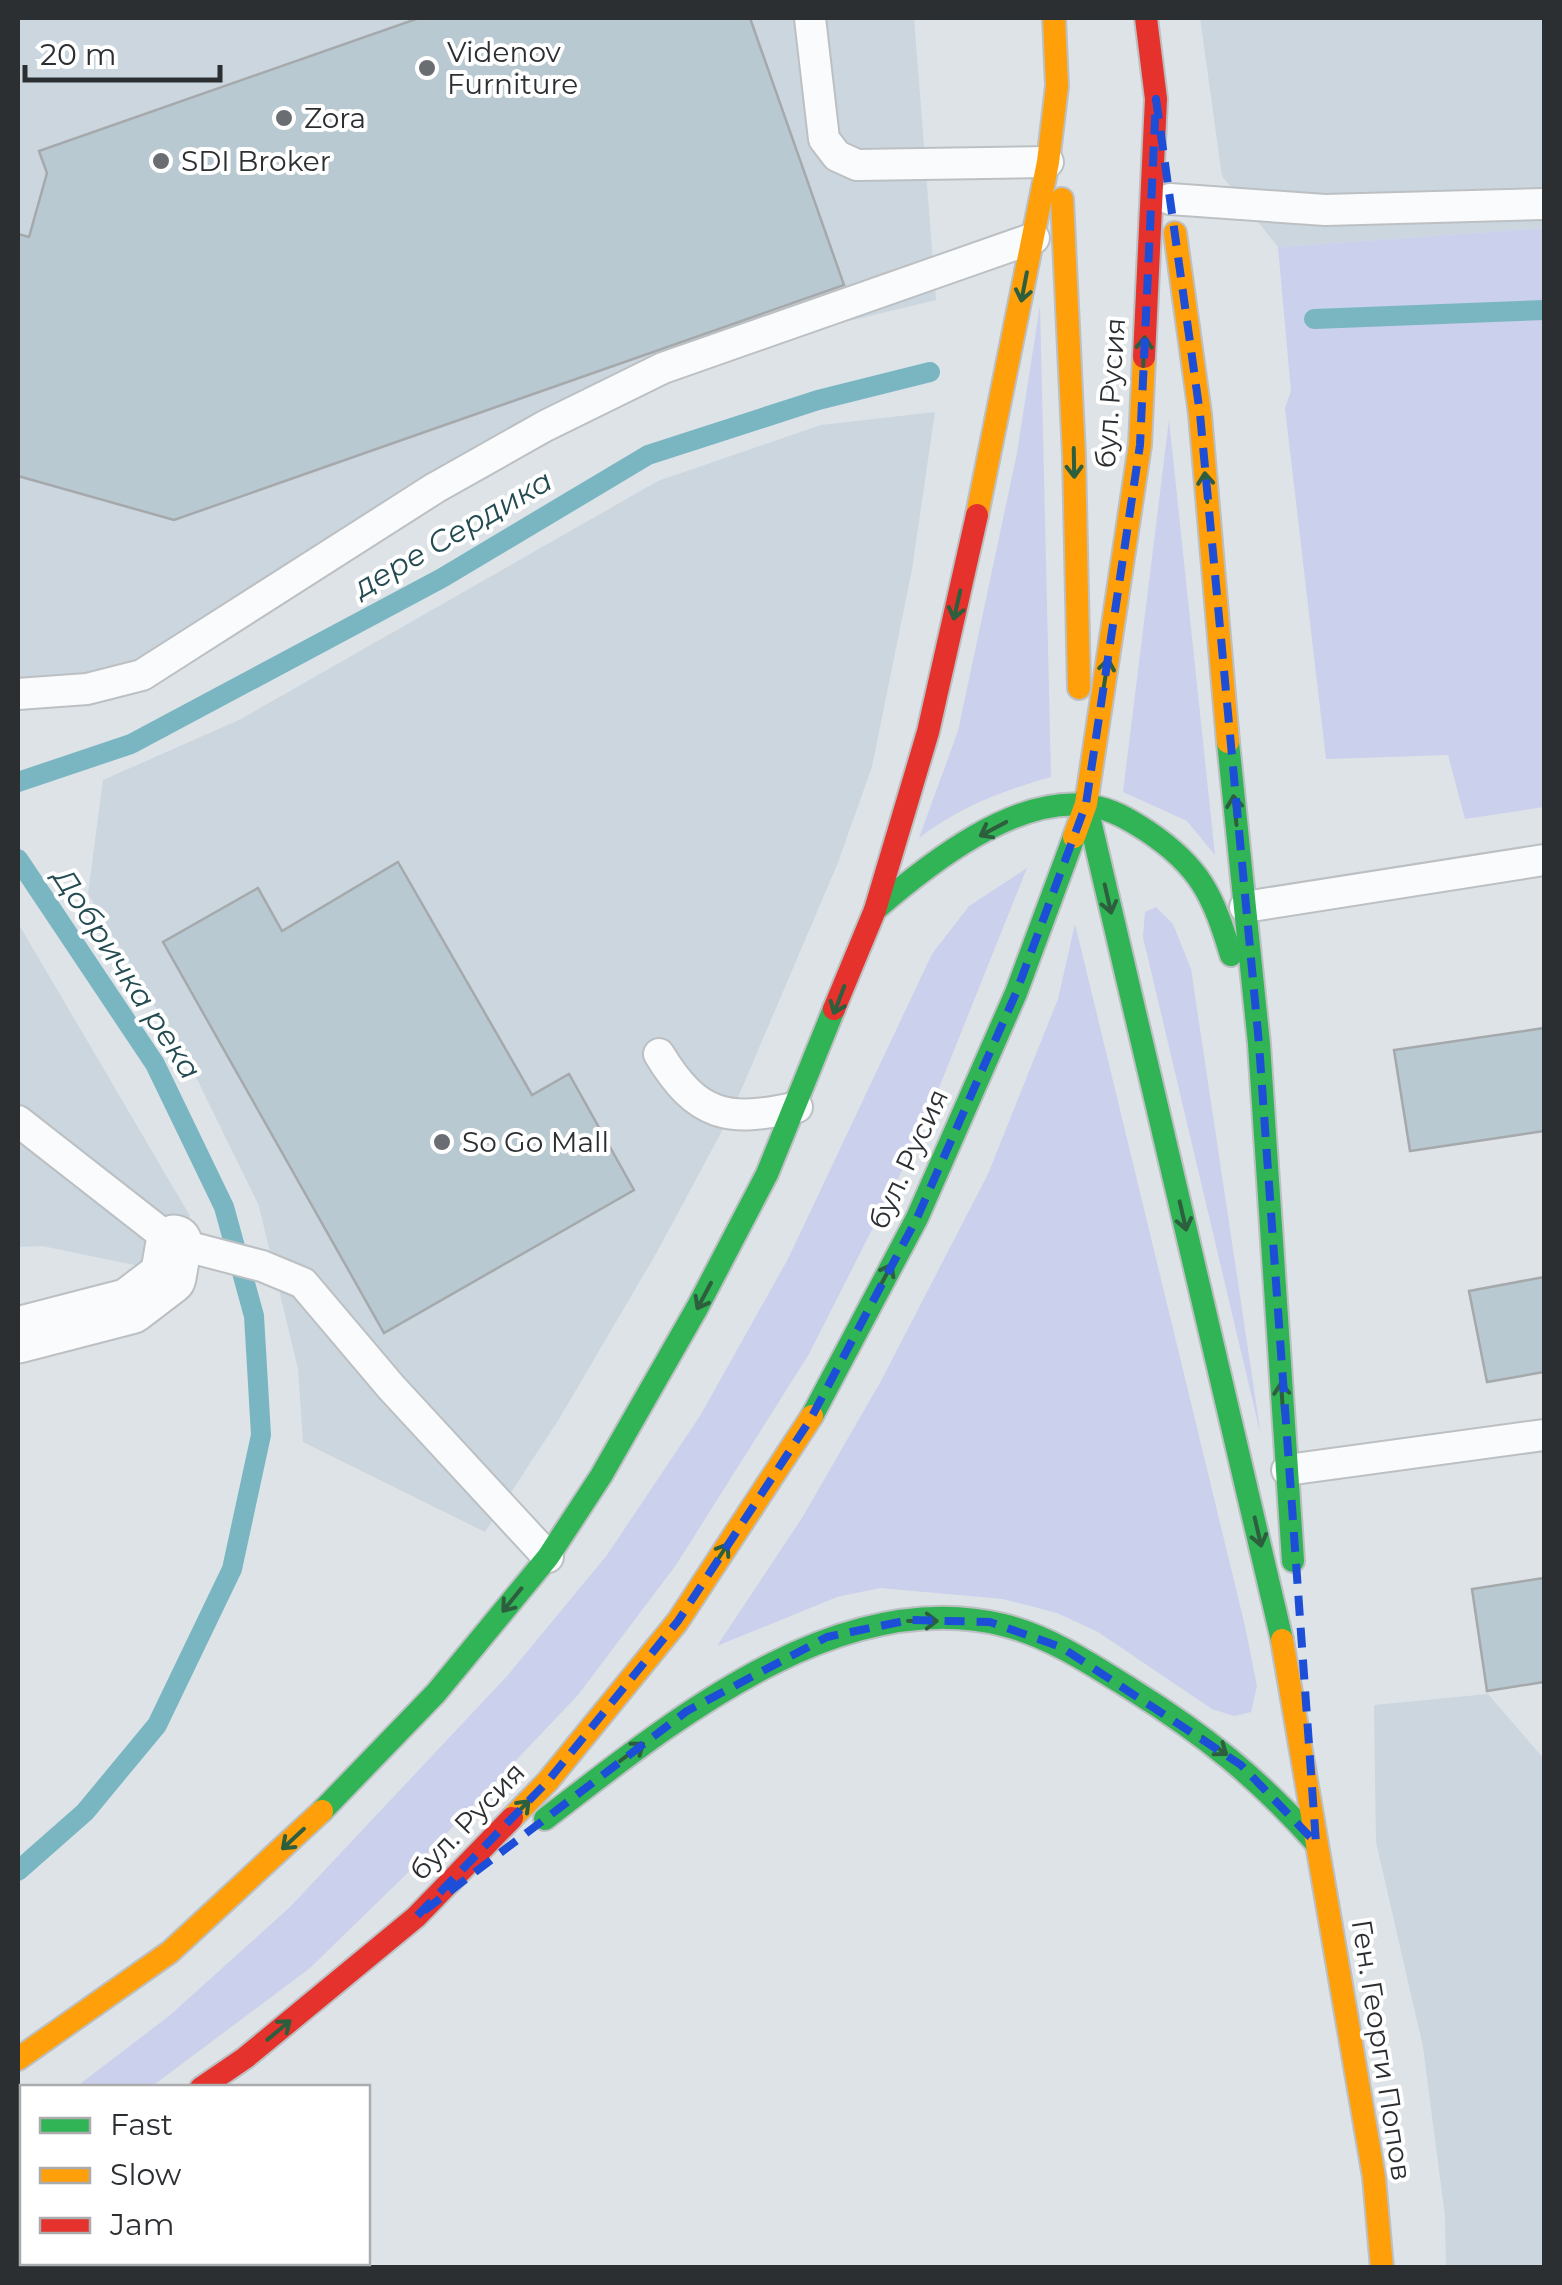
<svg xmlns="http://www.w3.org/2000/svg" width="1562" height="2285" viewBox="0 0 1562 2285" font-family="Montserrat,sans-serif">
<rect width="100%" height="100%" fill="#dee3e8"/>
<g fill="#cbd6df">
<polygon points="18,18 914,18 936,300 799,333 624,392 104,680 18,710"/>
<polygon points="1200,18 1544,18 1544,228 1278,247 1222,176"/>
<polygon points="935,412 912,569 872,767 837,865 730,1116 657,1252 559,1419 485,1532 303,1442 298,1369 259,1206 193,1071 88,894 103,780 241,719 658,481 821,425"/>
<polygon points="18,923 190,1216 154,1269 42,1246 18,1247"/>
<polygon points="1488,1694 1544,1759 1544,2267 1446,2267 1445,2216 1423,2047 1376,1842 1374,1705"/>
</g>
<g fill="#cbd0ec">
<polygon points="1544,228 1544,807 1465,819 1448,755 1326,759 1285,408 1291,391 1278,247"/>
<path d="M1040 305 1051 777C1001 791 960 807 919 838L958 731 1017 453Z"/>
<polygon points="1169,420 1215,855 1187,821 1123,792"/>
<polygon points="1027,868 920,1135 809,1354 676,1565 578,1695 425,1856 310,1968 151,2087 76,2087 169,2016 290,1907 508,1675 607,1555 700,1416 788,1259 932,954 969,906"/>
<polygon points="1156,907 1173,924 1191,969 1261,1436 1143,937 1145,912"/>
<polygon points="1075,924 1245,1626 1257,1686 1251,1712 1234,1716 1212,1709 1098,1632 1057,1613 1003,1599 880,1588 837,1597 717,1646 802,1518 881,1381 988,1174 1058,999"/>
</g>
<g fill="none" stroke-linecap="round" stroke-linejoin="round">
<g stroke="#79b6c1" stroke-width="20">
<polyline points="1314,319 1544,310"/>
<polyline points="18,782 131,744 442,578 648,455 818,400 930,372"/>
<polyline points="18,859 155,1064 224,1207 254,1316 261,1435 232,1569 157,1725 85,1812 18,1871"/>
</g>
</g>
<g fill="#b9c9d1" stroke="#a5a9ac" stroke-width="2.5">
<polygon points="419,18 750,18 844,285 174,520 18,476 18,234 29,237 47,173 39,151"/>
<polygon points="398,862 532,1095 569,1074 634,1190 384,1333 163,942 258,888 282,931"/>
<polygon points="1544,1028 1544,1131 1410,1151 1394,1050"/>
<polygon points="1544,1277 1544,1372 1487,1382 1469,1291"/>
<polygon points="1544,1578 1544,1682 1487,1691 1472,1589"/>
</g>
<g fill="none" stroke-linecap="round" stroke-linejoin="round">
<defs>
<g id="lane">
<polyline points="810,18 824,139 837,156 857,165 1048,162"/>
<polyline points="1170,199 1325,210 1544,204"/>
<polyline points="18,694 87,689 142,675 435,488 545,426 663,368 1034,238"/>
<polyline points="1245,907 1544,860"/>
<path d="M659 1054C697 1117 728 1123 797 1107"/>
<polyline points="18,1121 174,1243 262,1266 303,1283 391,1387 548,1557"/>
<polyline points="1287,1470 1544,1435"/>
</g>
<polyline id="street" points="18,1335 130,1306 168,1277 174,1243"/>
<g id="fast">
<polyline points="1228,742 1259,1044 1293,1561"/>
<polyline points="1085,799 1282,1640"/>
<path d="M875 910C927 865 1017 793 1091 806 1112 809 1130 820 1147 831 1201 867 1213 896 1231 955"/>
<polyline points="812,1416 917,1218 1016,993 1074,837"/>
<polyline points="322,1811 436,1693 548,1557 601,1476 697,1308 767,1174 834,1009"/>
<path d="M545 1819C668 1725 836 1584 1003 1625 1049 1636 1091 1664 1131 1689 1205 1735 1258 1778 1316 1843"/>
</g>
<g id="slow">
<polyline points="1062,199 1074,456 1079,688"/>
<polyline points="1175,233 1200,414 1228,742"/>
<polyline points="977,515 1048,162 1057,86 1054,18"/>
<polyline points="1074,837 1086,804 1140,445 1144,357"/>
<polyline points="1282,1640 1374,2177 1382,2268"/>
<polyline points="512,1818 548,1781 678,1621 812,1416"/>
<polyline points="18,2059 170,1952 322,1811"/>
</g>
<g id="jam">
<polyline points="1144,357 1156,99 1146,18"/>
<polyline points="834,1009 875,910 928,732 977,515"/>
<polyline points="201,2088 245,2058 416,1917 512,1818"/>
<polyline points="18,2207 22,2204"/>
</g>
</defs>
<use href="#lane" stroke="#bcc0c3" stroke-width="34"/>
<use href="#street" stroke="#bcc0c3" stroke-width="59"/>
<use href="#fast" stroke="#bcc0c3" stroke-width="26"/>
<use href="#slow" stroke="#bcc0c3" stroke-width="26"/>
<use href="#jam" stroke="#bcc0c3" stroke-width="26"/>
<use href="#lane" stroke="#fafbfc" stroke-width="30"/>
<use href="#street" stroke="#fafbfc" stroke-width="55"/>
<use href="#fast" stroke="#30b455" stroke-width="22"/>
<use href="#slow" stroke="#ff9f0a" stroke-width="22"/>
<use href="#jam" stroke="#e5322d" stroke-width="22"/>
</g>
<defs><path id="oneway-shaft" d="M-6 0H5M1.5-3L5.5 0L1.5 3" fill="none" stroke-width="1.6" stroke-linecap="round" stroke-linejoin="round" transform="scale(2.5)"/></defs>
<g stroke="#2d5e3e">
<use href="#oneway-shaft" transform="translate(1024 287) rotate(101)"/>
<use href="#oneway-shaft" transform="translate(1144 351) rotate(-87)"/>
<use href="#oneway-shaft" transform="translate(1074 463) rotate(89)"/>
<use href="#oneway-shaft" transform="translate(1206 487) rotate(-95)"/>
<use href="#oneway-shaft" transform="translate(957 605) rotate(103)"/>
<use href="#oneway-shaft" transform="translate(1106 673) rotate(-81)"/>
<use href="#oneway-shaft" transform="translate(1235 810) rotate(-96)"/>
<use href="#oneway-shaft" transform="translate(993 829) rotate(152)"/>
<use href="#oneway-shaft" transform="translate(1108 899) rotate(77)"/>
<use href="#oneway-shaft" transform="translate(839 1000) rotate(111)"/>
<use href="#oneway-shaft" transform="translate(1183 1216) rotate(77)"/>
<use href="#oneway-shaft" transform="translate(885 1277) rotate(-62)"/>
<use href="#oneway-shaft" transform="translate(704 1296) rotate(118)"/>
<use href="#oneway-shaft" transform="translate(1282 1397) rotate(-94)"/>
<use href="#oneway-shaft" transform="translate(1258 1532) rotate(77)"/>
<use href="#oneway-shaft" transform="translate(720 1556) rotate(-57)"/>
<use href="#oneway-shaft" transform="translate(512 1600) rotate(129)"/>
<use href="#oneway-shaft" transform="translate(923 1621)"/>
<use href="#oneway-shaft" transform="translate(1215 1746) rotate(36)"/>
<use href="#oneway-shaft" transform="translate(632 1752) rotate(-37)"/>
<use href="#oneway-shaft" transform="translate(519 1811) rotate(-46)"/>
<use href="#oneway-shaft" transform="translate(293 1839) rotate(137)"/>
<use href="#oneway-shaft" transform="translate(279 2030) rotate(-40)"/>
</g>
<path fill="none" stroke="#1d4ed8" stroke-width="8" stroke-dasharray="20 12" stroke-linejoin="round" d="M1156 99 1200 414 1259 1044 1316 1843 1241 1765 1061 1647 990 1622 909 1620 827 1637 687 1711 416 1917 548 1781 678 1621 810 1420 917 1218 1016 993 1086 804 1140 445Z"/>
<g fill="#6a6e72" stroke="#fff" stroke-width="4">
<circle cx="427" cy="68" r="10"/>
<circle cx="284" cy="118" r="10"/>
<circle cx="161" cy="161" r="10"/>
<circle cx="442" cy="1142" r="10"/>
</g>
<g text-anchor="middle" stroke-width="8" stroke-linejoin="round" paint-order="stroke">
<g font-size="28" fill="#2c2f32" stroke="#fff" text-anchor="start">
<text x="447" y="62">Videnov<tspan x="447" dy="32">Furniture</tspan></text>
<text x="304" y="128">Zora</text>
<text x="181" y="171">SDI Broker</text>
<text x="462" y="1152">So Go Mall</text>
</g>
<g font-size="28" fill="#2c2f32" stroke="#fff">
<text transform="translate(1110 393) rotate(-86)" y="10">бул. Русия</text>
<text transform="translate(908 1159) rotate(-65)" y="10">бул. Русия</text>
<text transform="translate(467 1821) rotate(-46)" y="10">бул. Русия</text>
<text transform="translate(1382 2050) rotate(81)" y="10">Ген. Георги Попов</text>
</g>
<g font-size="30" font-style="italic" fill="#234b51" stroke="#fff">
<text transform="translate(453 534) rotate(-30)" y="10">дере Сердика</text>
<text transform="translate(127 974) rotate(57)" y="10">Добричка река</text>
</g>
</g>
<rect width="1562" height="2285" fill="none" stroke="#2c2f32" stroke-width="40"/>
<rect x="20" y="2085" width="350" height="180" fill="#ffffff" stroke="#abacad" stroke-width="2.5"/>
<rect x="40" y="2118" width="50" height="15" fill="#30b455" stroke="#abacad" stroke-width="2.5"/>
<text x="110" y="2135" font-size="30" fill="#2c2f32">Fast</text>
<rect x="40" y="2168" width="50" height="15" fill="#ff9f0a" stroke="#abacad" stroke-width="2.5"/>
<text x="110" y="2185" font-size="30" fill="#2c2f32">Slow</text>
<rect x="40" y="2218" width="50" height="15" fill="#e5322d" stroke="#abacad" stroke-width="2.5"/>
<text x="110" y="2235" font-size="30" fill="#2c2f32">Jam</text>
<path d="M25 65v15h195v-15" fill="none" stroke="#2c2f32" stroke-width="5"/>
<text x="40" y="65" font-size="30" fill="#2c2f32" stroke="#ffffff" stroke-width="8" paint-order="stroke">20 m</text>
</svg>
